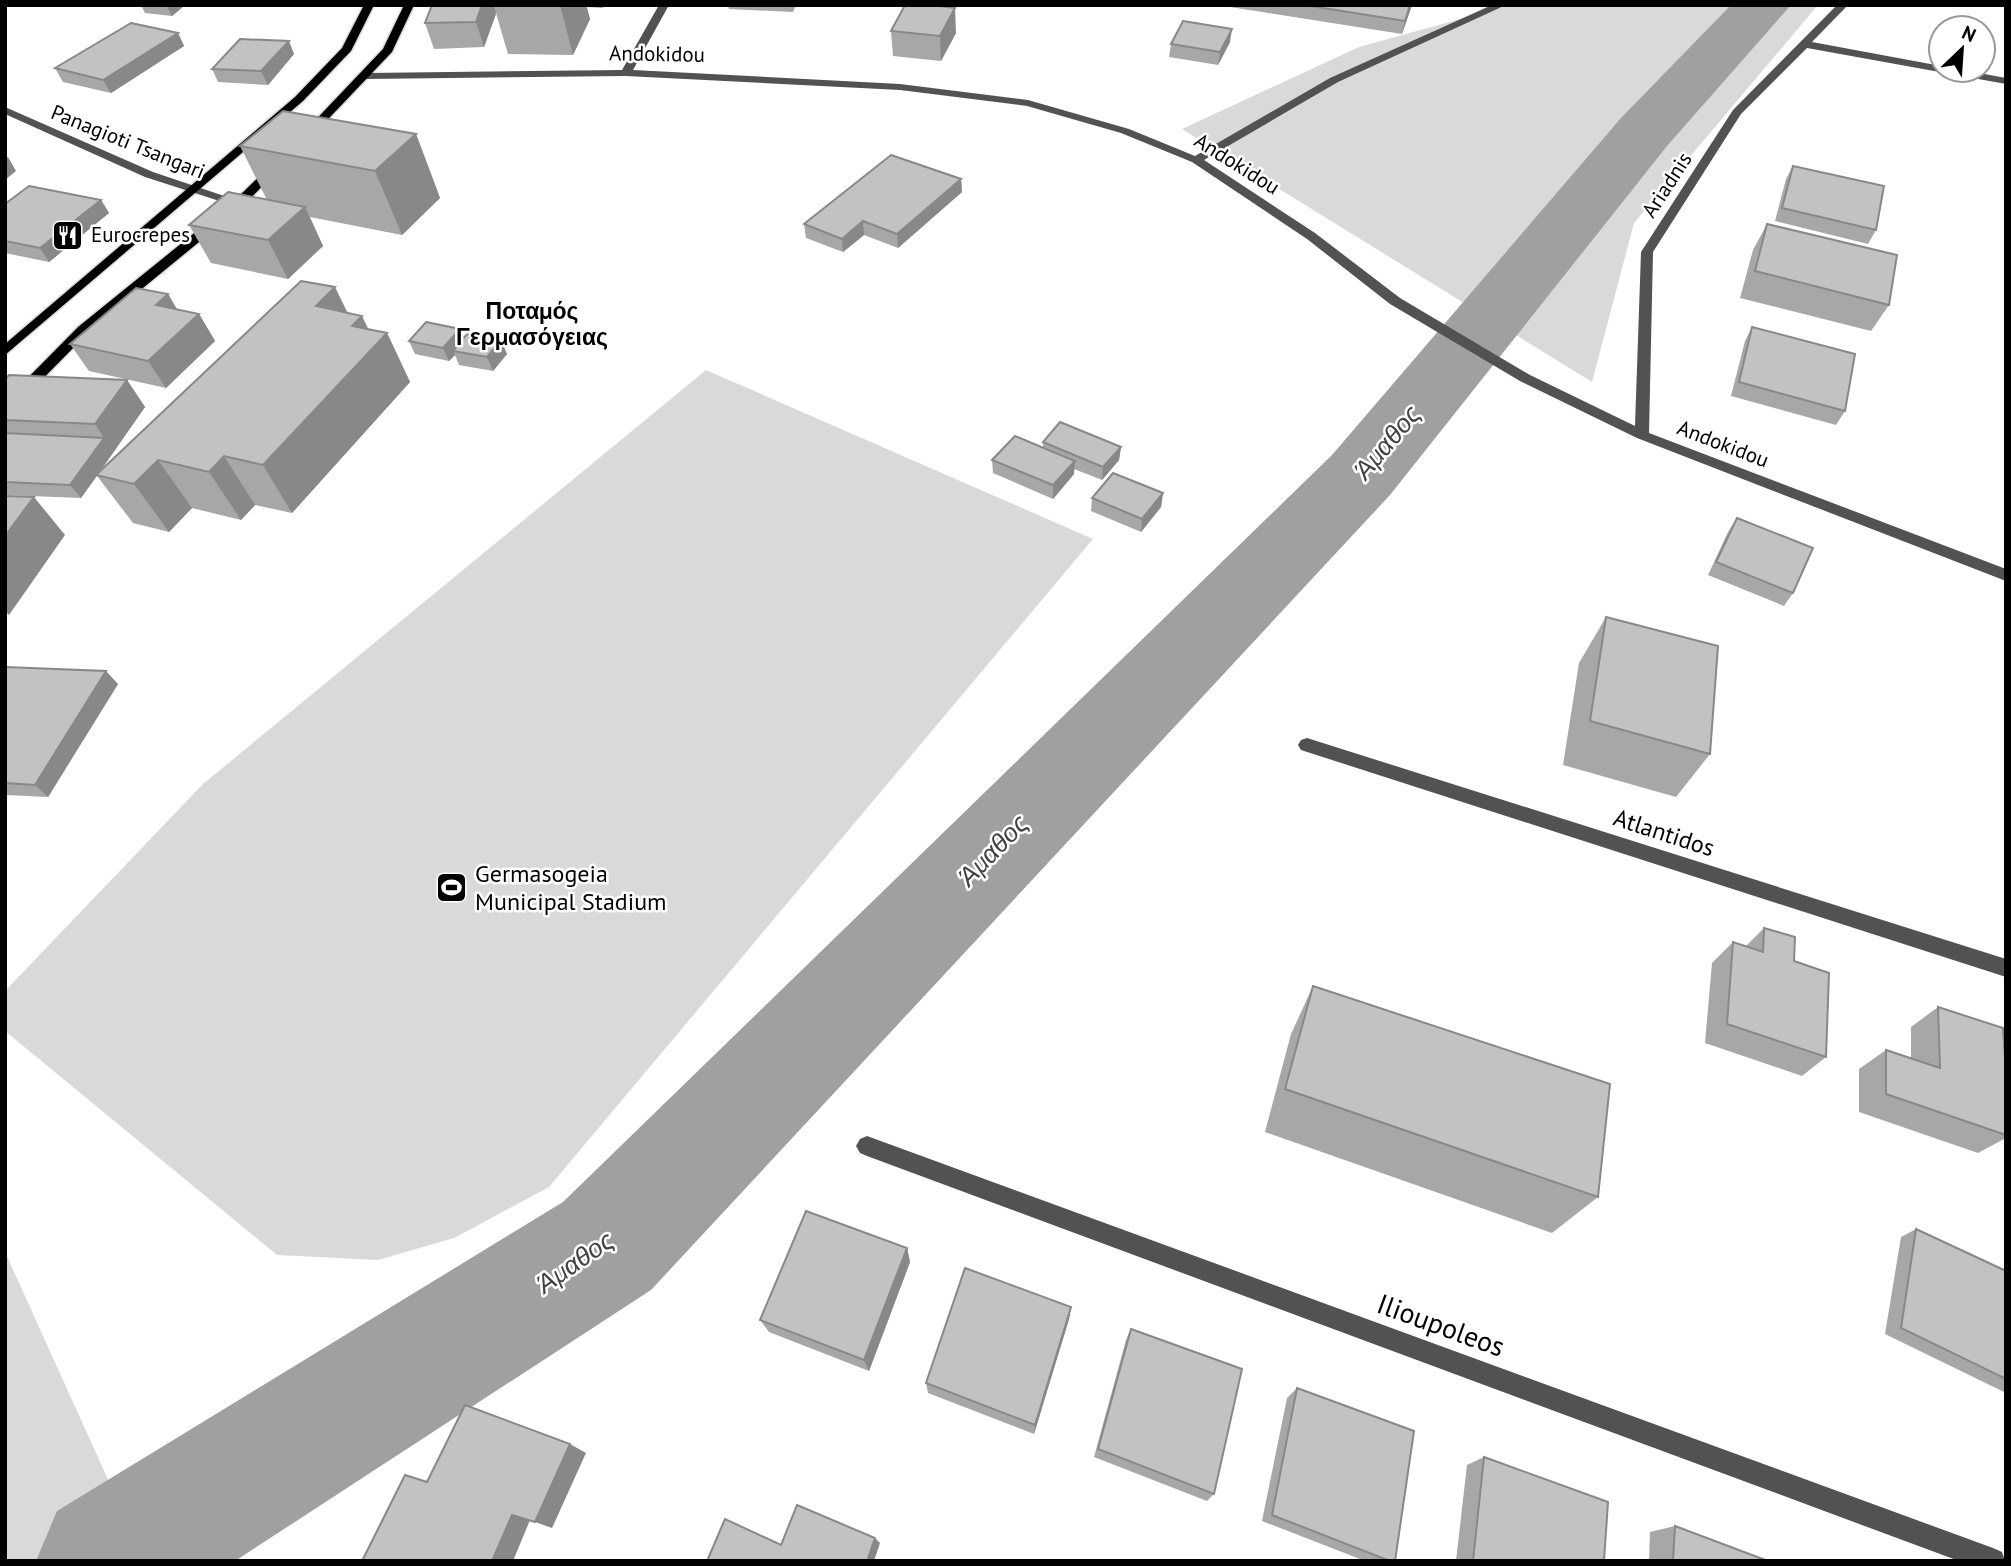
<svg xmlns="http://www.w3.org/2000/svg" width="2011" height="1566" viewBox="0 0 2011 1566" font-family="'PT Sans',sans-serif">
<rect width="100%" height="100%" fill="#fff"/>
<g fill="#d9d9d9">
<polygon points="1511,5 1818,5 1634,223 1592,382 1182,129 1359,47"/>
<polygon points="706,370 1093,539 549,1187 454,1238 378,1260 277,1255 5,1031 5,991 203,784"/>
<polygon points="5,1252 145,1561 5,1561"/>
</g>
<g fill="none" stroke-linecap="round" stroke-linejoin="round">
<polygon fill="#a0a0a0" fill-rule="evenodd" points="1731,5 1791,5 1667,146 1390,495 651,1290 235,1561 36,1561 57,1511 563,1202 1332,455 1621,118"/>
<defs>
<g id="major">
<polygon points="364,5 374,5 351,51 303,101 5,355 5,344 295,97 342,48"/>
<polygon points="404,5 414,5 392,52 313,135 305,135 305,131 383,49"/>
<polygon points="270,166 280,168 243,206 88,333 10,412 5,413 5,401 78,327 235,200"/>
</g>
</defs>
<use href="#major" stroke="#dbdbdb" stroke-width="3"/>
<g fill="#525252" fill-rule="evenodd">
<polygon points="659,5 669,5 633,70 900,84 1028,100 1129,129 1195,156 1330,78 1492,5 1506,5 1338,82 1204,160 1315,233 1400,298 1530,375 1635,426 1641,252 1733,110 1837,5 1848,5 1812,42 1941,66 1941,70 1963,70 2006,78 2006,84 1807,48 1741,114 1653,252 1649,433 2006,569 2006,581 1637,438 1520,381 1390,304 1307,239 1192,162 1121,133 1027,106 900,90 626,76 367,79 362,76 367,73 622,70"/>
<polygon points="5,107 153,172 245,203 235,206 145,177 5,114"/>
<polygon points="1307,738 2006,959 2006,977 1301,750 1298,745 1301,740"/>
<polygon points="867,1136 1993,1548 2002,1552 2005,1561 1959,1561 867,1156 860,1153 856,1146 860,1139"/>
</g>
<use href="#major" fill="#000" fill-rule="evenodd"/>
</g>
<g fill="#a7a7a7">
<polygon points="141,5 185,5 172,16 145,13"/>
<polygon points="432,5 604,5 603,8 587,7 590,19 573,55 508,54 496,13 484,47 434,49 425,23"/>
<polygon points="728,5 796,5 793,12 729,9"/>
<polygon points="1217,5 1412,5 1402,34"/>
<polygon points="891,31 956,33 941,61 893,56"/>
<polygon points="178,33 184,46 111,93 63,82 55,68"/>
<polygon points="1230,42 1218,65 1169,57 1171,44"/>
<polygon points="294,54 268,85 218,82 212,69"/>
<polygon points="416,134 440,198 402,235 310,217 323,246 288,279 211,263 189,225 267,200 240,146"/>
<polygon points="1793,166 1876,230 1868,244 1775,221 1786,179"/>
<polygon points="961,179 962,192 898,248 864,235 843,252 806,238 804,224"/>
<polygon points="101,200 109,213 49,262 5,253 5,204"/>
<polygon points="1767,224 1889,305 1871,331 1740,298 1753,250"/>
<polygon points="168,294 177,310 199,314 215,341 166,388 89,371 70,344"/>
<polygon points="348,313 369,330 387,333 410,382 292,513 255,505 241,520 192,508 169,532 133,523 97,476 81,498 5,495 5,379 127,380 145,407 100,472"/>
<polygon points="1752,327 1845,411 1836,425 1731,396 1745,341"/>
<polygon points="460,329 464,338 507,354 493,371 459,365 455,355 449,361 415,354 409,341"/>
<polygon points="1043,442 1121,447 1119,460 1102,480 1074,469 1074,474 1053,499 993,473 992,460 1043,448"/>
<polygon points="1163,493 1161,507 1141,532 1091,511 1092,498"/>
<polygon points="1737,518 1793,593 1784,606 1708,575 1728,532"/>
<polygon points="1606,617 1710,754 1676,797 1563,765 1579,663"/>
<polygon points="5,667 118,684 48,797 5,795"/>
<polygon points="1764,928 1794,961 1826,1057 1802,1076 1705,1043 1712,963 1733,942 1746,946"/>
<polygon points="1313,986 1598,1197 1552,1233 1265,1132 1291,1034"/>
<polygon points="1938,1007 2006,1072 2006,1138 1978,1153 1859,1112 1859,1069 1886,1050 1911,1058 1911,1027"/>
<polygon points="1916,1229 2006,1271 2006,1393 1885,1334 1901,1237"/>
<polygon points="907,1248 910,1262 869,1371 769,1332 760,1320"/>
<polygon points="1071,1307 1069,1319 1034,1434 928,1393 926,1383"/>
<polygon points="1131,1329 1214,1494 1207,1501 1094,1457 1126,1340"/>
<polygon points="1297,1388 1395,1561 1365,1561 1262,1521 1287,1398"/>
<polygon points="1484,1457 1604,1561 1456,1561 1467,1465"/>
<polygon points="1675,1526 1768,1561 1649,1561 1650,1532"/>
</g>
<g fill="#888">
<polygon points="166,5 185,5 172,16"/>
<polygon points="482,5 494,5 496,14 484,47 476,22"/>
<polygon points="560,5 586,5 590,19 573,55"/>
<polygon points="1410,5 1412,5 1402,34 1405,21"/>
<polygon points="955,8 956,33 941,61 940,36"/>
<polygon points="1232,29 1230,42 1218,65 1220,52"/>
<polygon points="178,33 184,46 111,93 103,80"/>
<polygon points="289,41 294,54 268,85 261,71"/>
<polygon points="416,134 440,198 402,235 375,171"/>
<polygon points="8,157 16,171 5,180 5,159"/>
<polygon points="961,179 962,192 898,248 897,234"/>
<polygon points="101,200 109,213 49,262 40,248"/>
<polygon points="305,207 323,246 288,279 268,240"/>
<polygon points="863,221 864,235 843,252 842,239"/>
<polygon points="335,287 353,324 362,316 376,345 387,333 410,382 292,513 263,465 316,306"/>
<polygon points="168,294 184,321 156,305"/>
<polygon points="199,314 215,341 166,388 148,361"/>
<polygon points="460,329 466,342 453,351 455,355 449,361 443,348"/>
<polygon points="501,340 507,354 493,371 487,357"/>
<polygon points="127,380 145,407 81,498 70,485 104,438 95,424"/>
<polygon points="1121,447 1119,460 1102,480 1103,467"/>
<polygon points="224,456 255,505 241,520 209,472"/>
<polygon points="158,460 192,508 169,532 134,484"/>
<polygon points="1075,461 1074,474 1053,499 1053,485"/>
<polygon points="1163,493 1161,507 1141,532 1142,519"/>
<polygon points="34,497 65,535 9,615 5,611 5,536"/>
<polygon points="106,671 118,684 48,797 35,785"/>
<polygon points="907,1248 910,1262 869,1371 864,1360"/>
<polygon points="1071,1307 1069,1319 1034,1434 1035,1425"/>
<polygon points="570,1444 586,1453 552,1528 535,1522"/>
<polygon points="512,1515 530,1520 513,1561 492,1561"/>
<polygon points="875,1538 880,1543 874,1561 867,1561"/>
</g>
<g fill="#c2c2c2" stroke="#888" stroke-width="2">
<polygon points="432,5 482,5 476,22 425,23"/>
<polygon points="905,5 932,5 955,8 940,36 891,31"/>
<polygon points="1304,5 1410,5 1405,21"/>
<polygon points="1183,21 1232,29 1220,52 1171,44"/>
<polygon points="131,23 178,33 103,80 55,68"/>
<polygon points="240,39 289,41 261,71 212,69"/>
<polygon points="283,111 416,134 375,171 240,146"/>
<polygon points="891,155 961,179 897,234 863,221 842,239 804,224"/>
<polygon points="1793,166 1884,186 1876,230 1782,208"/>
<polygon points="29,186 101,200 40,248 5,241 5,204"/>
<polygon points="228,192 305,207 268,240 189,225"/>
<polygon points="1767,224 1897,255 1889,305 1755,271"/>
<polygon points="301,281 335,287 316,306 362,316 352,326 387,333 263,465 224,456 209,472 158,460 134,484 96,475"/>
<polygon points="136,288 168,294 156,305 199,314 148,361 70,344"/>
<polygon points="426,322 460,329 443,348 409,341"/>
<polygon points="1752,327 1855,354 1845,411 1739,382"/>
<polygon points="467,334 501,340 487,357 453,351"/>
<polygon points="9,375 127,380 95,424 5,420 5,379"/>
<polygon points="1060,422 1121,447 1103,467 1043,442"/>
<polygon points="5,433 104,438 70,485 5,482"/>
<polygon points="1015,436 1075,461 1053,485 992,460"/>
<polygon points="1113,473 1163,493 1142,519 1092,498"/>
<polygon points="5,496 34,497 5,536"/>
<polygon points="1737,518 1813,548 1793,593 1716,562"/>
<polygon points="1606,617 1718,646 1710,754 1590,721"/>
<polygon points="5,667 106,671 35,785 5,783"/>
<polygon points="1764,928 1795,937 1794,961 1829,973 1826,1057 1727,1024 1733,942 1763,952"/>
<polygon points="1313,986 1610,1084 1598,1197 1285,1089"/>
<polygon points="1938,1007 2003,1028 2006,1072 2006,1135 1886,1094 1886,1050 1940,1068"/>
<polygon points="806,1211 907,1248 864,1360 760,1320"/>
<polygon points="1916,1229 2006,1271 2006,1379 1901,1328"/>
<polygon points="965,1268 1071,1307 1035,1425 926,1383"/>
<polygon points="1131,1329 1242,1369 1214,1494 1098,1449"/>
<polygon points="1297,1388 1414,1431 1395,1561 1390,1561 1272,1515"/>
<polygon points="465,1405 570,1444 535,1522 512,1515 492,1561 362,1561 405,1475 427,1482"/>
<polygon points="1484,1457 1608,1502 1604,1561 1473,1561"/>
<polygon points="797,1505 875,1538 867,1561 707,1561 725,1519 781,1545"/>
<polygon points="1675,1526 1768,1561 1673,1561"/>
</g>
<defs>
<symbol id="restaurant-square" viewBox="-11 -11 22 22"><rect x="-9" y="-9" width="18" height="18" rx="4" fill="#000" stroke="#fff"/><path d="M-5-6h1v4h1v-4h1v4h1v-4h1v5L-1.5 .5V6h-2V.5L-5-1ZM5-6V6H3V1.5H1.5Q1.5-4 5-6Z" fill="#fff"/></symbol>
<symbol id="stadium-square" viewBox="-11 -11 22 22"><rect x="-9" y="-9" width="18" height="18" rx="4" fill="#000" stroke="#fff"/><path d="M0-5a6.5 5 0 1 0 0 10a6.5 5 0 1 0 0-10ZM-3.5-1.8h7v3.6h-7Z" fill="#fff"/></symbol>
</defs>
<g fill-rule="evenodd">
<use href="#restaurant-square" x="50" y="218" width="35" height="35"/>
<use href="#stadium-square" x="434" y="870" width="35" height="35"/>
</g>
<g text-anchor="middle" stroke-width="5" stroke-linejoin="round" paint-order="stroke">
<g font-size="21" fill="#000" stroke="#fff">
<text transform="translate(657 54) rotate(1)" y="7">Andokidou</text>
<text transform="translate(128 142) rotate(22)" y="7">Panagioti Tsangari</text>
<text transform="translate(1237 164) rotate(32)" y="7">Andokidou</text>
<text transform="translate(1667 185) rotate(-57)" y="7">Ariadnis</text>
<text transform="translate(1723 444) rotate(21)" y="7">Andokidou</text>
</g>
<g font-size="21" fill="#000" stroke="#fff" text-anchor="start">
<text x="91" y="242">Eurocrepes</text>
</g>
<g font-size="23" font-weight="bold" fill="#000" stroke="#fff">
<text x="532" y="319">Ποταμός<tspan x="532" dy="26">Γερμασόγειας</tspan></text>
</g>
<g font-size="24" fill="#000" stroke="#fff">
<text transform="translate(1664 833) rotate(18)" y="8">Atlantidos</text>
</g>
<g font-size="24" fill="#000" stroke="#fff" text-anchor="start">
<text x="475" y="882">Germasogeia<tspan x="475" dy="28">Municipal Stadium</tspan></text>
</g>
<g font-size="26" font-style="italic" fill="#414141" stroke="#fff">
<text transform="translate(1387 442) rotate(-50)" y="9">Άμαθος</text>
<text transform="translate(993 850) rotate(-46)" y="9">Άμαθος</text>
<text transform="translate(575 1262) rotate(-35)" y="9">Άμαθος</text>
</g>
<g font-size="28" fill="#000" stroke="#fff">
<text transform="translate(1441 1325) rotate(20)" y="10">Ilioupoleos</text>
</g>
</g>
<rect width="2011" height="1566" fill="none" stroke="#000000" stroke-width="14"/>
<g transform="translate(1962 49) rotate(25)"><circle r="33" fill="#ffffff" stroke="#999999" stroke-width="2"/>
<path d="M0-5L12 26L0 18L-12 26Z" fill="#000000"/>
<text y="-10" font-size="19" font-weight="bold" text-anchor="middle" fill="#000000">N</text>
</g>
</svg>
